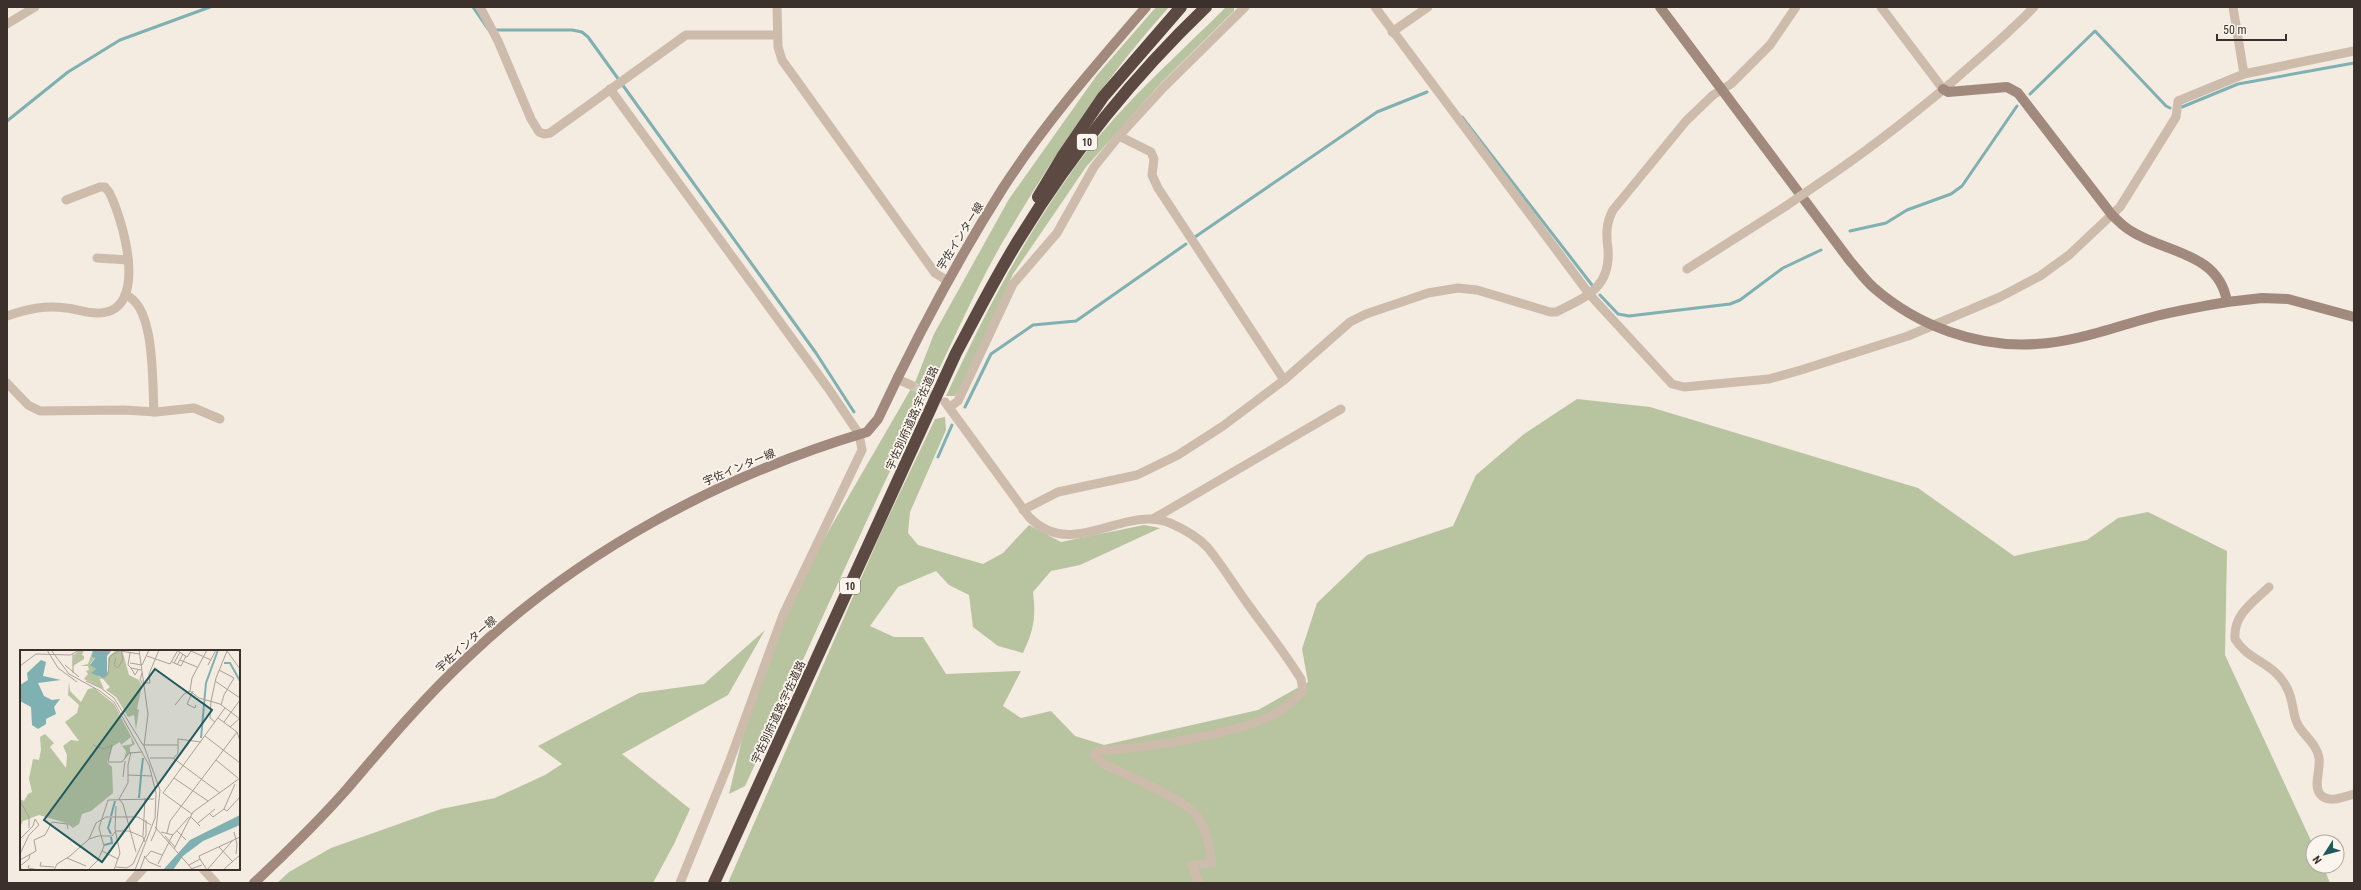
<svg xmlns="http://www.w3.org/2000/svg" width="2361" height="890" viewBox="0 0 2361 890" font-family="'Roboto Condensed','Noto Sans JP',sans-serif">
<rect width="100%" height="100%" fill="#f4ebe1"/>
<g fill="#b8c4a0">
<path d="M1156 7H1169C1107 76 1055 153 1008 233 979 281 955 337 930 388 865 520 807 653 745 786L729 794 758 672 821 544 916 380 934 334 1009 199 1097 75Z"/>
<path d="M1226 7H1234V11L1162 82 1086 167 1013 274 971 368 955 396H946C986 311 1027 231 1084 155 1125 101 1178 55 1226 7Z"/>
<path d="M1577 399 1650 407 1918 488 2014 556 2087 540 2118 518 2148 512 2227 551 2225 655 2313 845V866H2323L2330 883H728L883 528 935 419 945 417 946 430 910 512 908 533 918 545 983 564 1003 553 1029 525 1061 542 1144 525 1160 528 1080 565 1051 571 1033 592C1036 617 1034 630 1023 653L998 646 973 627 969 595 949 585 936 571 898 587 870 626 894 637H923L946 674 1021 671 1003 706 1021 718 1051 711 1075 736 1104 745 1258 710 1308 682 1302 649 1317 603 1367 555 1453 526 1476 475 1524 434Z"/>
<polygon points="765,630 728,695 622,754 690,809 674,844 653,883 277,883 289,872 331,848 441,809 495,798 545,775 562,764 538,746 639,693 704,684"/>
</g>
<g fill="none" stroke-linecap="round" stroke-linejoin="round">
<g stroke="#7fb0b2" stroke-width="3">
<polyline points="473,7 488,29"/>
<polyline points="493,30 572,30 582,32 588,37 816,353 854,412"/>
<polyline points="2030,94 2095,31 2166,106 2170,108"/>
<polyline points="2182,107 2238,84 2354,63"/>
<polyline points="1462,117 1592,285"/>
<polyline points="7,121 68,72 120,40 210,7"/>
<polyline points="1850,231 1886,223 1907,210 1951,194 1962,186 2017,106"/>
<polyline points="1195,237 1377,112 1427,92"/>
<polyline points="1600,295 1618,314 1629,316 1730,304 1740,300 1783,268 1821,250"/>
<polyline points="965,407 991,354 1033,325 1076,321 1186,244"/>
<polyline points="938,457 952,425"/>
</g>
<polyline stroke="#cfc6bd" stroke-width="9" stroke-dasharray="9 4.5" stroke-linecap="butt" points="911,385 940,400"/>
<g stroke="#cdbbac" stroke-width="9">
<polyline points="480,7 498,41 531,119 539,132 544,134 550,133 686,35 777,35"/>
<polyline points="777,7 778,47 782,60 935,273 946,280"/>
<polyline points="1375,7 1590,295 1672,384 1684,387 1769,379 1801,370 1908,336 2000,297 2040,276 2069,255 2120,207 2176,117 2178,101 2244,74 2354,51"/>
<polyline points="1881,7 1943,89"/>
<polyline points="2233,7 2244,74"/>
<polyline points="7,24 35,7"/>
<polyline points="1392,32 1428,7"/>
<polyline points="610,89 828,388 859,434 862,450 783,615 730,760 680,883"/>
<polyline points="1119,136 1151,152 1154,159 1152,175 1158,188 1284,380"/>
<path d="M1818 184C1866 152 1907 120 1951 83 1979 58 2008 34 2034 7"/>
<polyline points="97,258 128,260"/>
<polyline points="1687,269 1786,206"/>
<path d="M125 295C156 305 152 385 154 412"/>
<path d="M7 316C27 309 45 305 66 308 77 309 88 314 99 313 151 311 122 217 109 192L105 187H100L66 200"/>
<polyline points="897,379 911,385"/>
<polyline points="7,383 28,405 40,411 124,410 156,412 194,408 220,419"/>
<path d="M945 402 1029 517C1073 562 1123 504 1170 523 1184 529 1198 537 1208 548 1222 565 1234 585 1247 603 1265 628 1285 653 1301 679L1303 691C1293 701 1282 711 1269 717 1226 736 1145 748 1098 751L1094 755 1104 764C1124 774 1186 800 1197 816 1206 828 1210 848 1212 863L1192 865 1199 883"/>
<polyline points="950,407 958,401 1013,284 1057,233 1094,167 1119,136 1163,88 1245,7"/>
<path d="M1023 510 1058 492 1137 475 1178 455 1223 426 1284 380 1350 322 1366 314 1428 293 1458 288 1477 290 1550 312H1556C1586 297 1611 288 1608 249 1606 234 1606 223 1613 210L1686 121 1713 95 1731 84 1770 45 1796 7"/>
<polyline points="1153,519 1341,409"/>
<path d="M2269 587C2253 602 2233 615 2235 639 2248 661 2274 662 2287 688 2294 701 2292 714 2298 725 2304 736 2317 744 2319 758 2321 769 2313 785 2320 794 2328 804 2344 797 2354 794"/>
<polyline points="203,869 216,883"/>
<polyline points="130,883 143,869"/>
</g>
<g stroke="#a18a7d" stroke-width="10">
<path d="M1660 7 1850 261C1858 270 1865 280 1874 288 1918 326 1977 348 2036 344 2077 342 2117 326 2156 316 2180 310 2204 306 2227 302"/>
<path d="M1943 89 1948 92 2007 87 2018 93 2112 215C2118 221 2124 227 2131 231 2165 253 2219 252 2227 302L2262 298 2288 299 2354 317"/>
<path d="M254 883C286 853 318 822 347 789 386 743 424 698 468 657 580 551 720 476 867 432L878 419C915 340 956 262 1003 188 1045 123 1096 65 1146 7"/>
</g>
<g stroke="#5c4a42" stroke-width="12">
<polyline points="1038,197 1062,157 1103,97 1181,7"/>
<path d="M714 883 956 353C977 314 997 274 1021 236 1072 153 1135 75 1206 7"/>
</g>
<polyline stroke="#cdbbac" stroke-width="9" points="1786,206 1818,184"/>
</g>
<g text-anchor="middle" stroke-width="3.5" stroke-linejoin="round" paint-order="stroke">
<g fill="#fbf5ee" stroke="#756b66" stroke-width="1">
<rect x="1077" y="134" width="20" height="16" rx="3"/>
<rect x="840" y="578" width="20" height="16" rx="3"/>
</g>
<g font-size="10" font-weight="bold" fill="#3b302b">
<text x="1087" y="146">10</text>
<text x="850" y="590">10</text>
</g>
<g font-size="11" fill="#3b302b" stroke="#fbf5ee">
<text transform="translate(960 236) rotate(-58)" y="4">宇佐インター線</text>
<text transform="translate(912 418) rotate(-66)" y="4">宇佐別府道路;宇佐道路</text>
<text transform="translate(739 467) rotate(-23)" y="4">宇佐インター線</text>
<text transform="translate(466 644) rotate(-42)" y="4">宇佐インター線</text>
<text transform="translate(778 712) rotate(-65)" y="4">宇佐別府道路;宇佐道路</text>
</g>
</g>
<g transform="translate(20 650)">
<rect width="220" height="220" fill="#f4ebe1"/>
<path d="M60 0H64L62 5 64 6V9L53 16 54 5ZM73 0V7H75L70 14 76 19 72 23H77L84 39 64 29 68 24 66 21 69 20 68 16H60L68 14ZM96 0H102L109 25 119 30 122 36 117 59 119 60 116 80 114 65 108 67 96 47 86 40 90 37 83 29 88 21V8ZM49 32 50 41 61 52 68 39 74 38 94 54 115 94 110 97V102L104 110 106 101 102 96 112 94 111 87 101 95 100 92 93 96 87 112 92 117 93 143 71 161 62 164 59 174 53 178 46 173 19 165 3 171 0 177V149L4 151 8 144 12 142 9 129 13 109 19 110 21 100 20 87 25 84 34 93 30 97 46 118 47 105 43 96 51 90 59 91 45 72 57 63 59 55 48 45Z" fill="#b8c4a0"/>
<path d="M73 0H92L87 6V25L83 28 71 23 76 19 70 15 75 8 72 7ZM21 10 26 12 23 26 41 30 18 33 24 46 32 50 40 49 34 57 36 64 26 69V74L18 79 12 75 11 57 0 51V35L8 30 7 23ZM220 165V175L183 191 163 206 153 220H143L170 190Z" fill="#7fb0b2"/>
<path fill="none" stroke="#7fb0b2" stroke-width="2" d="M204 13H210L220 31M181 88 186 33 198 0M121 125 123 108M119 148 121 126M91 166 95 151M91 168 88 178 91 184M84 195 92 193 91 187"/>
<path fill="none" stroke="#aaa098" stroke-width="1" d="M27 0 38 18 57 32M31 0 49 24 80 41 94 52 129 115 136 143 135 168 115 220M119 0 128 64 124 96 140 140 136 180M187 0 172 28 170 41 179 48 200 54 220 69M101 1 119 4M158 1 167 7 171 1M171 1 191 10M207 1 220 19M110 3 108 15 111 18 121 20M53 4V23M127 6 150 14 158 0M160 10 177 17M152 12 161 16 166 6M110 13 122 15 129 0M154 13 160 2M45 15 59 27M157 15 163 4M188 15 196 0M0 16 16 4 50 5 60 0M111 18 115 25 118 20M199 20 214 28 204 45 201 55M122 23 120 29 123 35M79 28H84L88 24 90 6 101 0 103 9 98 18 94 15 96 8M66 31 81 38 94 48 123 95H158M195 31 220 48M124 33H130L129 24 139 0M173 41 167 54 175 58 176 55M155 55 164 44 170 41M198 68 217 82 220 91M195 72 190 68 191 51 196 28 207 1M204 72 220 50M210 77 220 68M185 86 220 113M73 95 84 99 92 95 88 112H102L109 103 122 102M130 108H153L200 143M153 109 158 103V89L181 92M196 110 218 128M108 125 131 126M103 127 105 111M154 128 188 151M143 143 205 58M143 143 172 164M99 149 103 154 116 202M99 149 108 133V115L111 102M0 151 9 167V178M204 159 207 161 220 147M189 163 193 167 204 159 215 134M170 166 180 176M178 173 195 159M135 177 173 220M157 181 166 190M141 182 153 185M214 182 217 194 216 204M147 183 150 171 217 82M123 186 125 148M145 186 155 197M0 189 13 176 15 169 19 175 9 185 0 204M69 189 76 173 86 167H118L131 175M131 191 136 180M199 197 213 212M154 199 173 162 220 128M82 201 98 209M124 206 129 212 141 217M126 207 131 201 142 205M47 208 66 216M180 209 187 220M0 210 16 201 14 190 25 185 32 172 47 174 48 179M21 212 20 216 34 217M138 214 152 186 169 167M9 215 8 218 19 220M169 215 180 209 179 206 220 187M96 217 107 218 113 214 126 185V170M2 220 0 216 9 209 10 204M34 220 37 214 50 206 69 189 78 186H92L96 181H109L123 187 125 192M68 220 78 210 82 201 84 196 79 178 88 150 134 149M94 220 100 203 95 179 96 156M120 220 125 206M168 220 182 215M187 220 213 190M203 220 220 205"/>
<path fill="#1f5a5e" fill-opacity="0.15" stroke="#1f5a5e" stroke-width="2" d="M135 19 192 60 82 212 24 170Z"/>
<rect width="220" height="220" fill="none" stroke="#3b302b" stroke-width="2"/>
</g>
<rect width="2361" height="890" fill="none" stroke="#3b302b" stroke-width="16"/>
<g transform="translate(2325 854) rotate(234)"><circle r="19" fill="#fbf5ee" stroke="#aea6a0"/>
<path d="M0-3L7 15L0 10L-7 15Z" fill="#1f5a5e"/>
<text y="-6" font-size="11" font-weight="bold" text-anchor="middle" fill="#3b302b">N</text>
</g>
<path d="M2217 34v6h69v-6" fill="none" stroke="#3b302b" stroke-width="2"/>
<text x="2223" y="34" font-size="12" fill="#3b302b" stroke="#fbf5ee" stroke-width="3" paint-order="stroke">50 m</text>
</svg>
